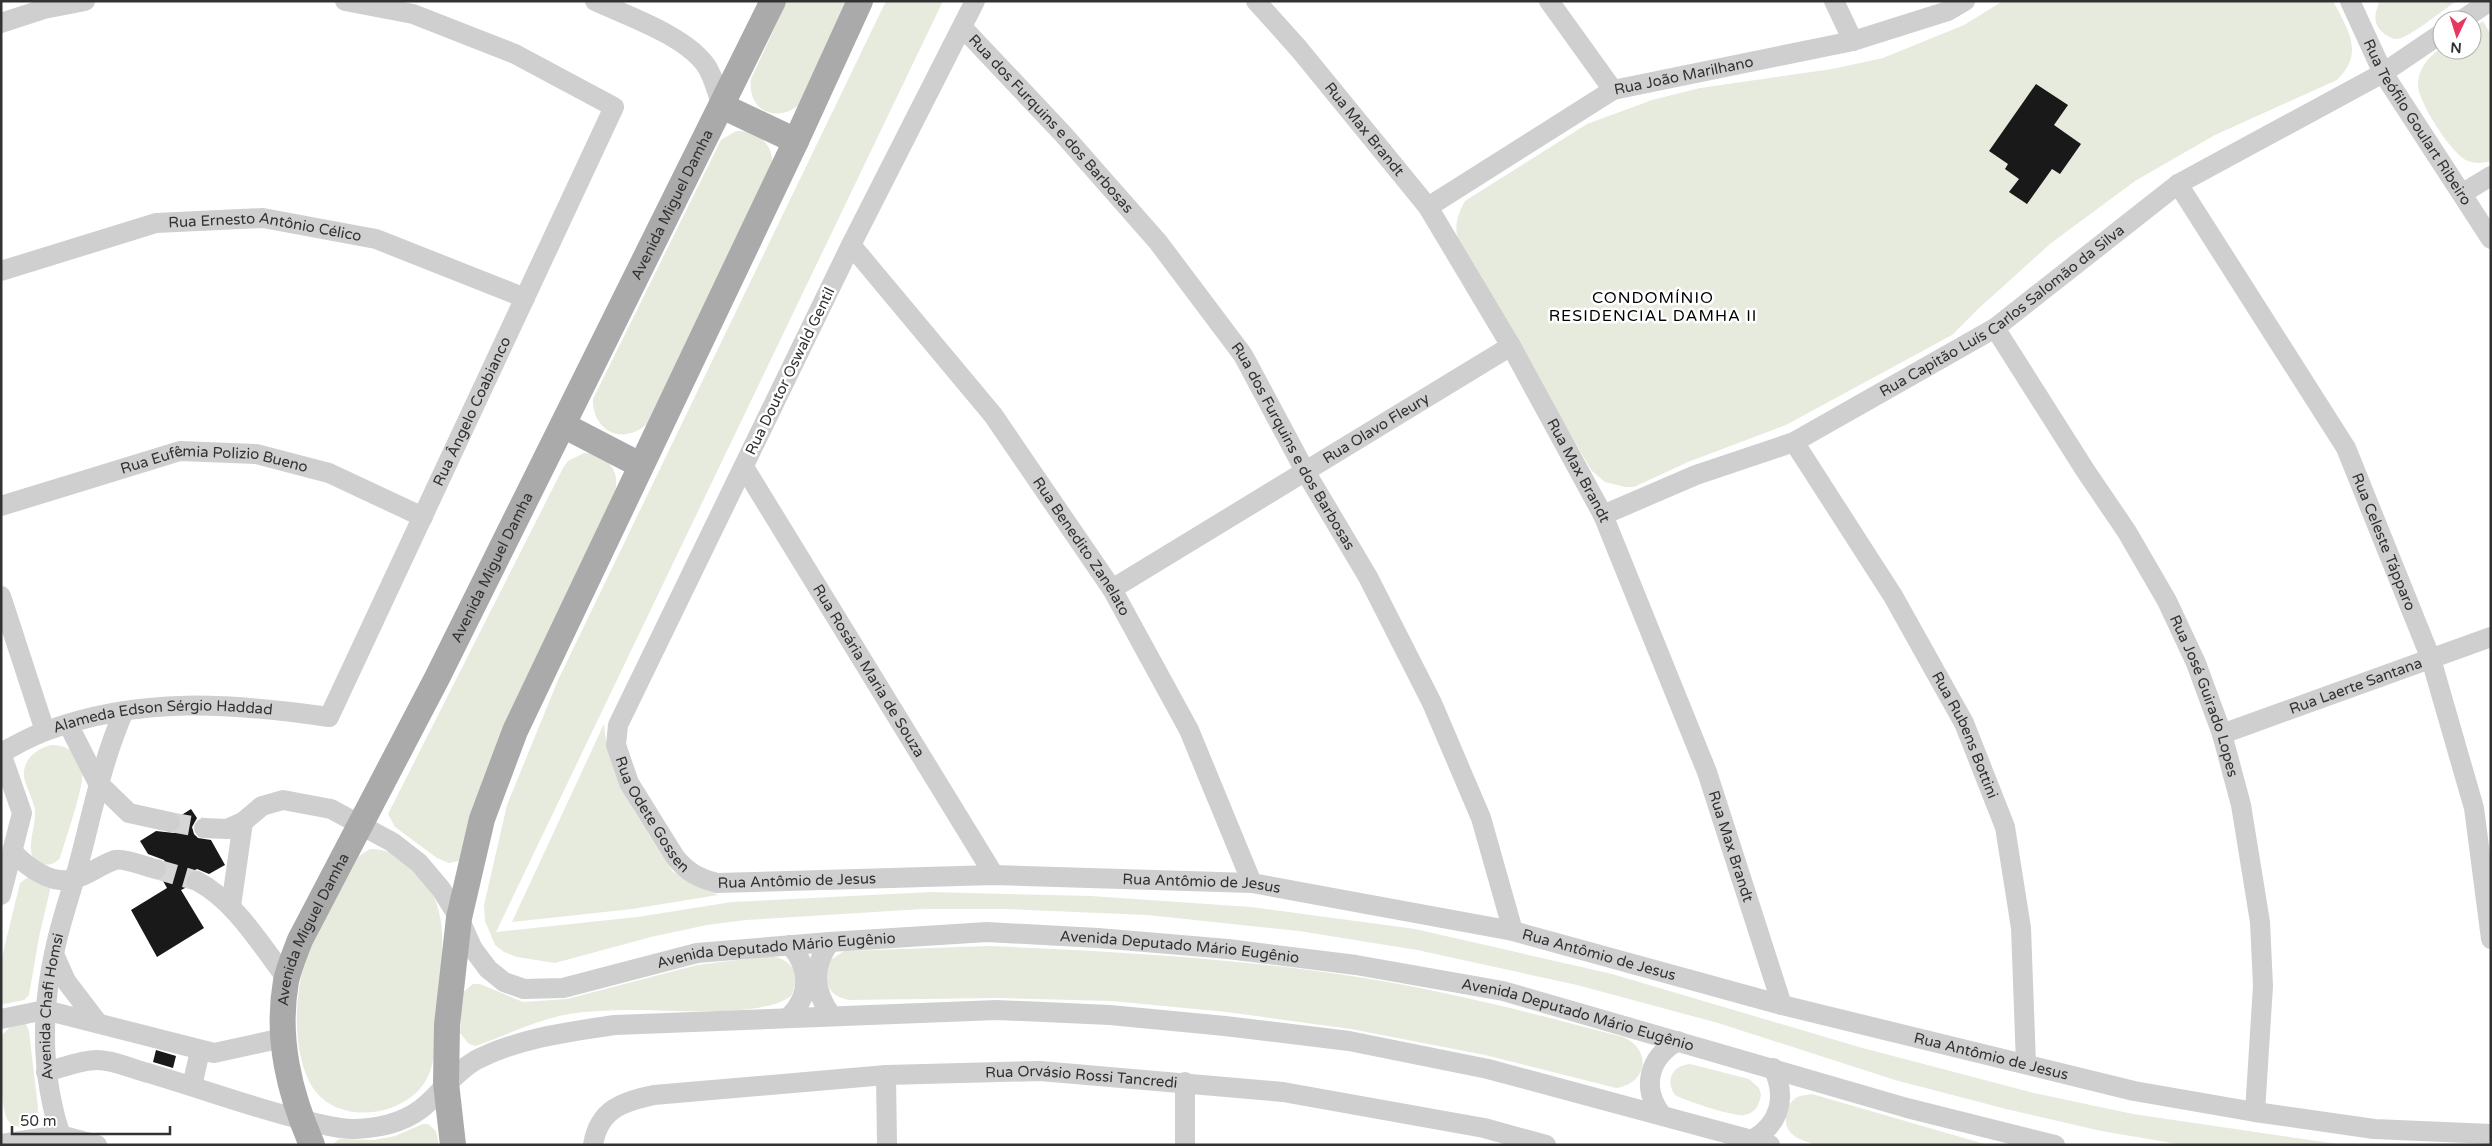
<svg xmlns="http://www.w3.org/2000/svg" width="2492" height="1146" viewBox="0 0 2492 1146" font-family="'Varela Round',sans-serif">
<rect width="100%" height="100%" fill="#fff"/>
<g fill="#e7ebde">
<path d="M787 1H845L846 8 800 104C777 124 747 111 751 79Z"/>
<polygon points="886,1 943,1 496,932 637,917 732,902 931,892 1091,896 1251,907 1415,929 1612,974 1859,1047 2034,1093 2133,1114 2344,1145 2184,1145 2101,1131 2006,1109 1895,1080 1718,1023 1577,985 1417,950 1299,931 1147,915 1006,909 923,909 746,920 707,925 651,937 555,963 517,957 504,952 495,945 485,921 484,905 507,805 558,680"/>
<path d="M2003 1H2333C2348 30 2365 53 2337 80L2215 135 2135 181 2050 244 1978 309 1952 335 1786 425 1688 462 1634 487H1625L1605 482 1592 471 1586 461 1461 247C1453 230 1456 217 1465 201L1587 124 1652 100 1700 88 1832 69 1883 58 1964 25Z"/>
<path d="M2380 1H2457C2443 9 2410 38 2397 39 2390 39 2382 33 2378 27 2373 18 2376 10 2380 1Z"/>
<path d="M2483 21 2491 35V161C2484 163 2475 164 2468 161 2453 156 2418 102 2418 85 2418 68 2429 57 2442 47V50H2472V28Z"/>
<path d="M736 131C758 130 774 144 772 167L647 424C622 446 592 431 593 399L721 140Z"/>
<path d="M584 453C608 454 622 472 614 495L459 861 449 863 437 858 395 827 388 814 563 468 568 461Z"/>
<path d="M604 724C607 776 639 817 665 860L673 872 718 895 632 909 512 922Z"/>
<path d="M51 745C66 745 79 752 82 768 86 783 65 840 60 858 56 863 50 866 43 864 20 858 37 828 35 810 33 800 29 793 26 784 18 764 34 749 51 745Z"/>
<path d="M370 849C386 849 395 854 407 864 456 901 441 955 437 1007 435 1030 438 1062 425 1082 403 1116 343 1125 316 1092 308 1082 304 1070 301 1058 293 1024 297 986 307 953 310 943 318 932 323 923 335 901 347 878 359 856Z"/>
<polygon points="28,877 51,886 39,937 29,995 24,1000 4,1004 1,1003 1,961 20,883"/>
<path d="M989 946C1112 951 1236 958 1358 977 1448 991 1536 1014 1623 1037 1653 1050 1647 1084 1616 1088L1485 1055 1351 1029 1227 1012 1111 1001 997 998 849 1000C826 995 825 982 829 961L844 951Z"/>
<path d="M771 956C794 960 801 975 791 996 761 1019 668 1009 630 1010 610 1010 589 1011 569 1014 536 1020 507 1035 476 1046L469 1044 460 1033 462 993 473 984H480L523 1002 567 999 697 965Z"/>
<path d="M19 1022 26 1024 29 1031 38 1108C38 1125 14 1135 6 1117 0 1098 1 1057 1 1036L12 1025Z"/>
<path d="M1690 1064 1749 1079 1759 1088 1761 1095C1759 1105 1755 1114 1744 1115 1734 1117 1686 1101 1675 1095 1665 1080 1672 1066 1690 1064Z"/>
<path d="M1812 1094 1988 1145H1817C1808 1142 1798 1140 1791 1133 1781 1122 1786 1101 1800 1096 1804 1095 1809 1095 1812 1094Z"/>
<polygon points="423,1124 428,1124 436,1131 439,1145 332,1145 339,1139 374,1140 395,1136"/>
</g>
<g fill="#191919">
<polygon points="2036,84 2068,105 2054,125 2081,144 2060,174 2052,169 2027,204 2009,192 2019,179 2005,169 2008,164 1989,151"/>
<polygon points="191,809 197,818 192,827 194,834 198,838 211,840 225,865 209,874 197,869 187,874 185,880 187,887 181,890 204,928 157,957 131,910 167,888 162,879 167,872 168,866 164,860 148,854 140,841 156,831 174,833 181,825 180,816"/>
<polygon points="156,1050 176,1056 173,1068 153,1062"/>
</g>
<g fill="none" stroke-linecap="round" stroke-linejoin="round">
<g stroke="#d6d6d6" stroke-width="20" stroke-dasharray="20 10" stroke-linecap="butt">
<polyline points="170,822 204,828"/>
<polyline points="156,869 197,881"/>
</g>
<g stroke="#cfcfcf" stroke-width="20">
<path d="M595 1C627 16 687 36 707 67 714 78 717 93 722 106"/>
<path id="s1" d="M975 1 851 245 618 725 616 745 629 783 675 857C687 872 698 878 717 883L994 875 1252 883 1513 931 1782 1005 2134 1091 2255 1112 2374 1129 2491 1134"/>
<path id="s2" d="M1256 1 1299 49 1428 207 1511 346 1603 515 1707 772 1782 1005"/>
<polyline points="1549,1 1613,90"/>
<polyline points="1834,1 1853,41"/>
<path id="s3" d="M2350 1 2383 73 2491 239"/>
<polyline points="2462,20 2490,1"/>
<polyline points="1,23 44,9 85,1"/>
<path id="s4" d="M963 28 1063 134 1158 242 1243 355 1305 471 1368 577 1432 703 1481 818 1513 931"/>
<path id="s5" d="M2178 184 2346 448 2431 659 2474 808 2491 939"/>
<polyline points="2463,193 2491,176"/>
<path id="s6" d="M1428 207 1613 90 1853 41 1948 11 1965 1"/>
<path id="s7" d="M851 245 993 415 1112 589 1189 730 1252 883"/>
<path id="s8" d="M1 271 156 223 263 218 376 239 525 298"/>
<path id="s9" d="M1995 328 2085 470 2127 532 2167 601 2196 663 2222 734 2241 805 2260 922 2263 986 2255 1112"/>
<path id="s10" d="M1794 442 1893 596 1964 723 2005 827 2021 928 2026 1064"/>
<path id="s11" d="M744 467 994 875"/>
<path id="s12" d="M1 506 180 451 256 454 329 473 423 517"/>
<path id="s13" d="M1603 515 1696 475 1794 442 1995 328 2178 184 2383 73 2442 33"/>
<path id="s14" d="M1112 589 1511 346"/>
<polyline points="1,596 45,731"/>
<polyline points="68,724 98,783 129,813 170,822"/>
<path id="s15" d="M2222 734 2491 637"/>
<path id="s16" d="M1 753C16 745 31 736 46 731 140 696 232 703 329 717L614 107 515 54 413 14 345 1"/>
<path id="s17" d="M204 828 227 829 243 822 262 806 283 800 331 809 392 842 419 863 441 889 459 918 473 949 488 969 504 982 524 989 563 988 697 953 830 942 987 932 1098 938 1228 949 1356 965 1503 991 1907 1108 2055 1145"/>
<path d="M13 852C28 868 54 887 77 878 90 874 102 864 115 860 123 858 147 867 156 869"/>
<path d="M197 881C236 902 260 944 287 979"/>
<polyline points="1,895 22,813 1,753"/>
<polyline points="231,906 243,822"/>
<path d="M830 942C812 966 814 992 831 1015"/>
<polyline points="54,954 66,981 98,1023"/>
<path d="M789 1017C811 995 810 968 790 945"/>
<polyline points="1,1019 45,1010 214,1053 283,1038"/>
<path d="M46 1072C62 1068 80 1060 97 1060 114 1060 132 1069 148 1073 203 1089 256 1109 311 1122 325 1125 341 1130 356 1129 382 1128 409 1121 428 1103 444 1088 457 1071 476 1060 519 1038 568 1032 615 1025L997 1010 1110 1015 1225 1026 1349 1041 1488 1069 1770 1145"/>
<polyline points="886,1075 887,1145"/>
<polyline points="1185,1082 1185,1145"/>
<polyline points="192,1086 200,1051"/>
<path d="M1661 1114C1641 1087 1649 1057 1678 1041"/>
<path d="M1752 1140C1780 1124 1787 1097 1773 1068"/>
<polyline points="1,1144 60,1135 97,1145"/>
<path id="s18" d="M64 1145C42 1084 40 1018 54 954 60 922 72 891 80 859 93 809 103 759 124 711"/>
<path id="s19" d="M593 1145C599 1109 622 1102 654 1095L886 1075 1040 1071 1283 1092 1484 1128 1546 1145"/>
</g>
<g stroke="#aaa" stroke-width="26">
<polyline points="722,106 796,141"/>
<polyline points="563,425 640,465"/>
<path id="s20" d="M312 1145C289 1092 276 1038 286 981 289 967 295 953 300 940L437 678 773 1"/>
<polyline points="453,1145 446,1083 447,1025 459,918 482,819 515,731 796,141 860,1"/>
</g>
</g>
<g text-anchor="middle" stroke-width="5" stroke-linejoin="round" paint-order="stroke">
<g font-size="15" fill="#323232" stroke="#fff">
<text dy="5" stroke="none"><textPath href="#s6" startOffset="291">Rua João Marilhano</textPath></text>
<text dy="5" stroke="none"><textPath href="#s3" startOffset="139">Rua Teófilo Goulart Ribeiro</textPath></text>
<text dy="5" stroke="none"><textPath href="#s4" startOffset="130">Rua dos Furquins e dos Barbosas</textPath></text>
<text dy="5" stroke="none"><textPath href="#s2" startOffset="168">Rua Max Brandt</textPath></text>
<text dy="5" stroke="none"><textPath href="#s20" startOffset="1036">Avenida Miguel Damha</textPath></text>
<text dy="5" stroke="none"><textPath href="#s8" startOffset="272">Rua Ernesto Antônio Célico</textPath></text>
<text dy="5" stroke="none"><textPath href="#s13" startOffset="451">Rua Capitão Luís Carlos Salomão da Silva</textPath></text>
<text transform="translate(790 371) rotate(-64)" y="5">Rua Doutor Oswald Gentil</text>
<text dy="5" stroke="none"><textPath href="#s16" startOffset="674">Rua Ângelo Coabianco</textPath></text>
<text dy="5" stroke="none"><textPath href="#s14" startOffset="309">Rua Olavo Fleury</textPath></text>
<text dy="5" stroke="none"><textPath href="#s4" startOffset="535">Rua dos Furquins e dos Barbosas</textPath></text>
<text dy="5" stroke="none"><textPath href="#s12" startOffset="221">Rua Eufêmia Polizio Bueno</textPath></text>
<text dy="5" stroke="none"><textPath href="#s2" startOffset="572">Rua Max Brandt</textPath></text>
<text dy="5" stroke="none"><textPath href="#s5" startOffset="414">Rua Celeste Tápparo</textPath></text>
<text dy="5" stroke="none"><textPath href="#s7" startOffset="380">Rua Benedito Zanelato</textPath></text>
<text dy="5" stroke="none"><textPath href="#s20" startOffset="631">Avenida Miguel Damha</textPath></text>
<text dy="5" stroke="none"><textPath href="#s11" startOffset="239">Rua Rosária Maria de Souza</textPath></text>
<text dy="5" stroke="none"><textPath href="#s15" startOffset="142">Rua Laerte Santana</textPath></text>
<text dy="5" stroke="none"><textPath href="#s9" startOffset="425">Rua José Guirado Lopes</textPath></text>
<text dy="5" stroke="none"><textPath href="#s16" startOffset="169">Alameda Edson Sérgio Haddad</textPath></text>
<text dy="5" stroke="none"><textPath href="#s10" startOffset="340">Rua Rubens Bottini</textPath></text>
<text dy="5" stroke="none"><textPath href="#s1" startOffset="906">Rua Odete Gossen</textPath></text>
<text dy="5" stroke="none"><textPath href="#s2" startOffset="978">Rua Max Brandt</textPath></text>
<text dy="5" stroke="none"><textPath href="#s1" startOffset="1085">Rua Antômio de Jesus</textPath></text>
<text dy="5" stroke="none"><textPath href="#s1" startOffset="1490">Rua Antômio de Jesus</textPath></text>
<text dy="5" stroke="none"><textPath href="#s20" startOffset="226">Avenida Miguel Damha</textPath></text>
<text dy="5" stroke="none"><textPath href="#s17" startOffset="1070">Avenida Deputado Mário Eugênio</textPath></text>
<text dy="5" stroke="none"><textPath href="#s17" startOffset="665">Avenida Deputado Mário Eugênio</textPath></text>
<text dy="5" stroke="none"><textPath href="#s1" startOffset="1895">Rua Antômio de Jesus</textPath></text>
<text dy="5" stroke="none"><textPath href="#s18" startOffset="141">Avenida Chafi Homsi</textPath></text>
<text dy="5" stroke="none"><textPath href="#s17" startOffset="1475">Avenida Deputado Mário Eugênio</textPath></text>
<text dy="5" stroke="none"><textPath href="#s1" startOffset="2300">Rua Antômio de Jesus</textPath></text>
<text dy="5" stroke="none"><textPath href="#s19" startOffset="514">Rua Orvásio Rossi Tancredi</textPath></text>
</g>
<g font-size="16" letter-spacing="1" fill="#000" stroke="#fff">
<text x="1653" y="303">CONDOMÍNIO<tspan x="1653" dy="18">RESIDENCIAL DAMHA II</tspan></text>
</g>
</g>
<rect width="2492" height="1146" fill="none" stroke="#323232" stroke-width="5"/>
<g transform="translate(2457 35) rotate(184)"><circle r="24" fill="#ffffff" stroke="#adadad"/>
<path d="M0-4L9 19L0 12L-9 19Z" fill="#e6375c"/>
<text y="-8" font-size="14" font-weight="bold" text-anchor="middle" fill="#323232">N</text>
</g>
<path d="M12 1126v8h158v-8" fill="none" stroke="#323232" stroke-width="2.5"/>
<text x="20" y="1126" font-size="15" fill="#323232" stroke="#ffffff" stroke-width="4" paint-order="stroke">50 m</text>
</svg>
